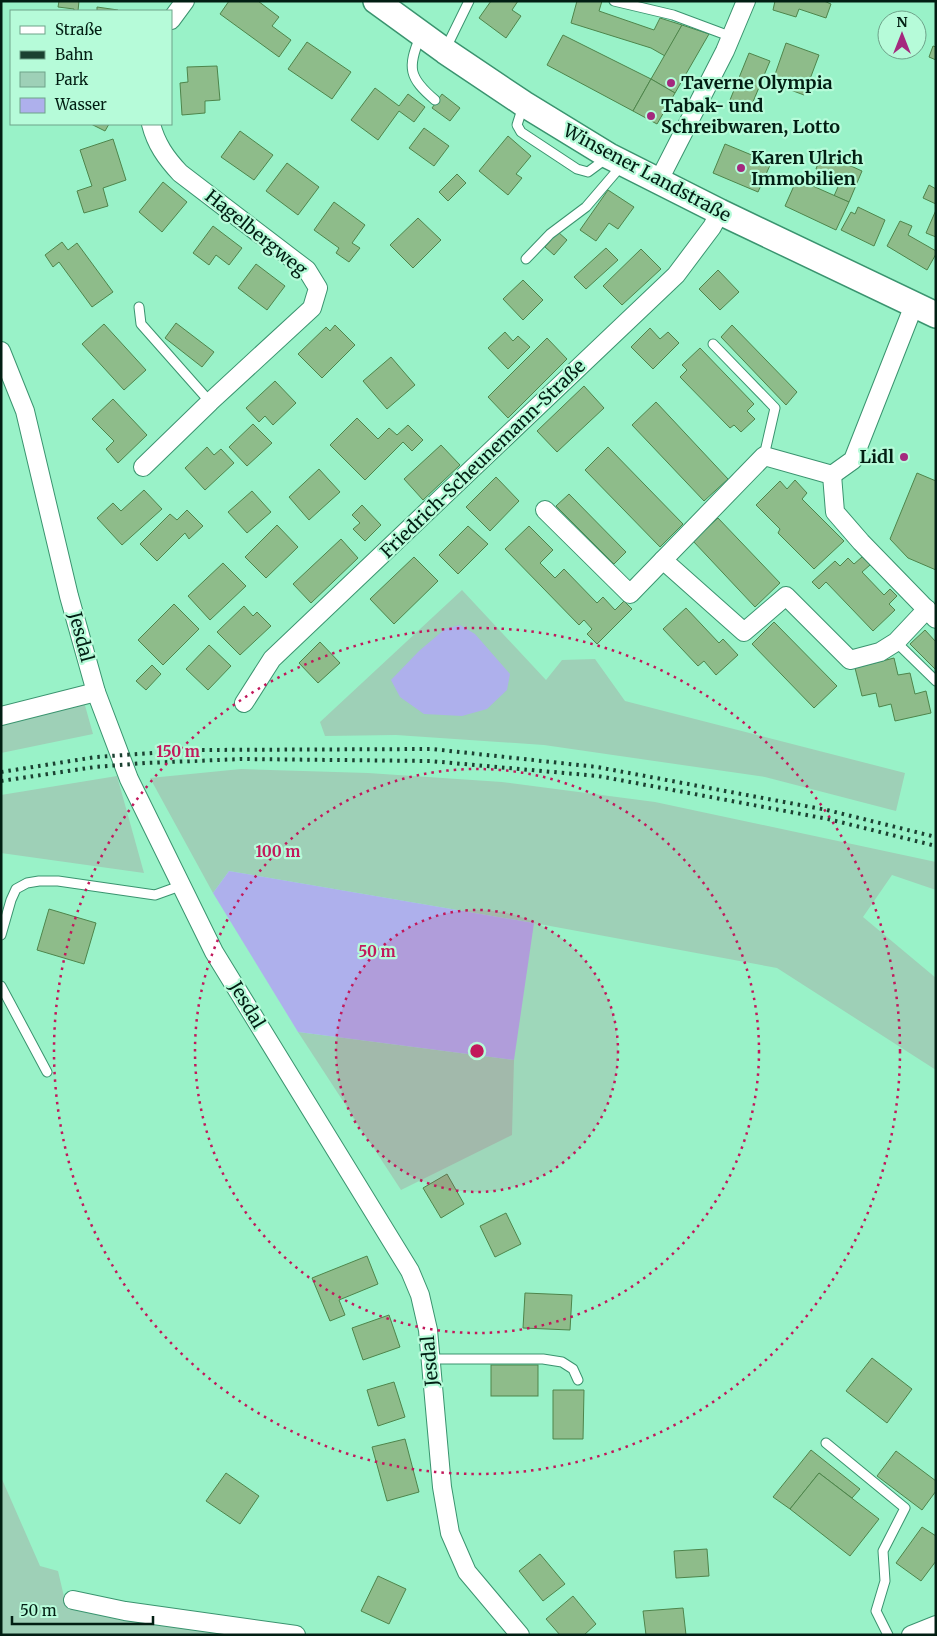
<svg xmlns="http://www.w3.org/2000/svg" width="937" height="1636" viewBox="0 0 937 1636" font-family="Merriweather,serif">
<rect width="100%" height="100%" fill="#99f2c8"/>
<g fill="#9ed0b7">
<polygon points="462,590 546,680 562,660 595,659 625,701 905,773 896,811 765,777 544,745 396,735 325,736 320,722"/>
<polygon points="84,702 93,734 1,753 1,723"/>
<polygon points="241,769 368,773 502,782 655,802 936,862 936,890 892,875 863,917 936,978 936,1070 777,968 534,923 229,871 213,893 150,778"/>
<polygon points="117,776 144,873 1,853 1,795"/>
<polygon points="298,1032 514,1060 512,1135 401,1190"/>
<polygon points="1,1477 40,1566 58,1571 66,1605 107,1615 250,1635 1,1635"/>
</g>
<g fill="#aeb0ec">
<polygon points="460,625 475,634 510,674 507,690 487,709 462,716 424,714 400,697 391,680 419,651 445,629"/>
<polygon points="229,871 534,923 514,1060 298,1032 213,893"/>
</g>
<g fill="#8ebc8a" stroke="#4e854b">
<polygon points="59,1 79,1 78,11 74,11 74,9 58,7"/>
<polygon points="229,1 258,1 279,17 272,26 291,40 279,57 220,14"/>
<polygon points="491,1 518,1 512,10 521,16 506,38 479,18"/>
<polygon points="577,1 602,1 599,11 654,30 660,18 682,25 665,56 651,48 571,23"/>
<polygon points="775,1 824,1 831,4 826,18 799,9 796,17 773,10"/>
<polygon points="97,7 118,10 118,11 97,11"/>
<polygon points="682,25 709,34 675,93 651,79"/>
<polygon points="563,35 651,79 633,111 547,65"/>
<polygon points="307,42 351,72 332,99 288,69"/>
<polygon points="786,43 819,55 804,95 772,83"/>
<polygon points="933,46 936,47 936,60 929,57"/>
<polygon points="749,53 770,61 750,109 730,100"/>
<polygon points="217,66 220,100 205,101 205,113 182,115 180,83 188,82 187,67"/>
<polygon points="651,79 675,93 657,124 633,111"/>
<polygon points="375,88 399,106 408,94 425,107 414,122 399,111 378,140 351,120"/>
<polygon points="442,94 460,108 450,121 432,108"/>
<polygon points="91,124 109,124 105,131"/>
<polygon points="424,128 449,146 434,166 409,148"/>
<polygon points="240,131 273,155 254,180 221,157"/>
<polygon points="508,136 531,156 516,174 522,178 508,195 479,171"/>
<polygon points="113,139 126,180 103,188 108,206 84,213 77,191 92,186 80,150"/>
<polygon points="725,144 771,163 758,192 713,173"/>
<polygon points="822,153 862,171 849,202 834,196 841,180 816,169"/>
<polygon points="287,163 319,187 298,215 266,191"/>
<polygon points="457,174 466,183 448,201 439,192"/>
<polygon points="797,179 849,202 836,230 785,206"/>
<polygon points="163,182 187,202 162,232 139,212"/>
<polygon points="929,185 936,189 936,204 923,198"/>
<polygon points="608,190 634,207 618,229 609,223 596,241 580,230"/>
<polygon points="334,202 365,225 352,243 360,248 349,262 336,253 339,248 314,230"/>
<polygon points="858,207 885,220 874,246 841,230 851,212 855,214"/>
<polygon points="936,210 936,237 926,233"/>
<polygon points="418,218 441,240 413,268 390,245"/>
<polygon points="900,221 912,226 908,235 936,251 936,254 927,270 887,246"/>
<polygon points="213,226 242,248 229,265 216,255 209,265 193,253"/>
<polygon points="558,232 567,240 554,255 545,247"/>
<polygon points="62,242 68,250 77,243 113,292 92,307 59,262 53,267 45,255"/>
<polygon points="606,248 618,260 586,289 574,277"/>
<polygon points="641,249 661,269 622,305 603,286"/>
<polygon points="256,264 285,286 267,310 238,288"/>
<polygon points="718,270 739,292 720,310 699,289"/>
<polygon points="523,280 543,300 523,320 503,299"/>
<polygon points="176,323 214,352 202,367 165,338"/>
<polygon points="104,324 146,370 124,390 82,344"/>
<polygon points="335,325 355,345 322,378 298,354 326,327 330,331"/>
<polygon points="732,325 797,392 786,405 721,337"/>
<polygon points="650,328 660,339 668,332 679,343 653,369 631,347"/>
<polygon points="505,332 513,341 518,336 530,347 508,369 488,348"/>
<polygon points="547,338 567,359 508,418 488,397"/>
<polygon points="700,348 754,404 747,411 755,419 741,432 734,425 730,428 680,377 687,370 682,365"/>
<polygon points="391,357 415,385 387,409 363,381"/>
<polygon points="275,381 296,403 273,425 265,416 259,422 246,408"/>
<polygon points="584,386 604,408 557,452 537,431"/>
<polygon points="113,399 147,435 118,463 106,449 114,441 92,419"/>
<polygon points="656,402 728,479 704,501 632,425"/>
<polygon points="357,418 378,439 389,428 397,435 408,425 423,440 412,451 403,442 365,480 330,445"/>
<polygon points="253,424 272,443 247,466 229,447"/>
<polygon points="441,445 460,465 423,500 404,479"/>
<polygon points="207,447 214,455 221,449 234,463 205,490 185,468"/>
<polygon points="608,447 683,524 660,547 585,470"/>
<polygon points="319,469 340,492 309,520 289,497"/>
<polygon points="917,473 936,481 936,570 908,558 890,539"/>
<polygon points="496,477 519,501 490,531 466,507"/>
<polygon points="795,480 807,493 802,499 844,541 814,569 778,533 780,529 756,505 780,481 787,489"/>
<polygon points="144,490 162,509 122,545 97,518 113,503 121,511"/>
<polygon points="252,491 271,512 247,533 228,512"/>
<polygon points="569,494 626,552 614,564 556,506"/>
<polygon points="362,505 381,525 365,541 353,529 360,523 352,515"/>
<polygon points="187,510 203,526 189,539 185,533 157,561 140,544 170,514 177,520"/>
<polygon points="718,518 780,583 755,607 693,541"/>
<polygon points="277,525 298,547 266,578 245,557"/>
<polygon points="468,526 488,544 458,574 439,555"/>
<polygon points="529,526 553,550 540,563 555,578 564,569 597,603 603,597 615,610 624,601 632,609 597,644 587,634 592,629 584,620 579,625 505,549"/>
<polygon points="341,539 358,558 311,603 293,584"/>
<polygon points="414,557 438,581 394,624 370,599"/>
<polygon points="862,557 870,565 862,572 884,595 890,589 897,596 889,604 895,610 873,631 826,582 819,589 812,582 835,561 840,566 848,558 854,564"/>
<polygon points="223,563 246,586 210,620 188,596"/>
<polygon points="174,604 199,629 163,665 138,640"/>
<polygon points="244,606 253,616 257,612 271,626 240,655 217,632"/>
<polygon points="686,608 719,643 723,639 738,655 716,675 704,661 698,666 663,629"/>
<polygon points="774,622 837,686 814,708 752,644"/>
<polygon points="925,630 936,642 936,670 910,644"/>
<polygon points="320,642 340,663 318,683 299,663"/>
<polygon points="209,645 231,666 208,690 186,669"/>
<polygon points="894,658 898,675 910,673 915,694 926,691 931,713 895,721 891,704 879,707 876,693 862,696 855,668"/>
<polygon points="152,665 161,674 146,690 136,681"/>
<polygon points="49,909 96,923 84,964 37,950"/>
<polygon points="447,1174 464,1204 441,1218 423,1188"/>
<polygon points="506,1213 521,1244 495,1257 480,1226"/>
<polygon points="367,1256 378,1284 339,1300 345,1315 330,1321 312,1278"/>
<polygon points="525,1293 572,1295 570,1330 523,1328"/>
<polygon points="389,1315 400,1347 363,1360 352,1328"/>
<polygon points="872,1358 912,1389 887,1423 846,1391"/>
<rect x="491" y="1365" width="47" height="31"/>
<polygon points="394,1382 405,1417 378,1426 367,1390"/>
<polygon points="553,1390 584,1390 583,1439 553,1439"/>
<polygon points="405,1439 419,1492 387,1501 372,1447"/>
<polygon points="811,1450 860,1489 852,1498 819,1473 790,1509 773,1497"/>
<polygon points="896,1451 936,1481 936,1491 922,1510 877,1476"/>
<polygon points="226,1473 259,1496 240,1524 206,1501"/>
<polygon points="819,1473 879,1519 850,1556 790,1509"/>
<polygon points="922,1527 936,1536 936,1561 921,1581 896,1563"/>
<polygon points="707,1549 709,1576 676,1578 674,1551"/>
<polygon points="540,1554 565,1584 543,1601 519,1571"/>
<polygon points="378,1576 406,1589 389,1624 361,1611"/>
<polygon points="573,1596 596,1624 584,1635 560,1635 546,1619"/>
<polygon points="683,1608 686,1635 646,1635 643,1611"/>
</g>
<g fill="none" stroke-linecap="round" stroke-linejoin="round">
<defs>
<g id="lane">
<polyline points="614,1 673,15 732,37"/>
<path d="M420 37C407 68 409 78 435 100"/>
<polyline points="446,48 469,1"/>
<polyline points="523,106 517,125 521,132 577,169 588,172 607,158"/>
<polyline points="526,259 550,234 586,207 616,172 620,162"/>
<polyline points="139,307 141,324 210,402"/>
<polyline points="713,344 775,408 764,456"/>
<polyline points="896,642 936,681"/>
<polyline points="1,935 11,900 16,889 27,883 39,881 58,881 155,895 180,886"/>
<polyline points="1,986 47,1072"/>
<polyline points="430,1359 543,1359 562,1362 573,1369 578,1380"/>
<polyline points="826,1443 905,1508 883,1551 885,1581 876,1611 888,1635"/>
</g>
<g id="street">
<polyline points="171,20 185,1"/>
<polyline points="658,182 725,51 746,1"/>
<polyline points="1,351 25,411 69,596 96,692 129,779 214,952 410,1271 420,1295 428,1330 442,1487 450,1533 467,1572 520,1635"/>
<path d="M143 467 210 402 312 308 318 288 307 270 180 173C166 158 156 144 151 124"/>
<polyline points="832,475 853,460 914,305"/>
<polyline points="832,475 835,512 861,542 936,619"/>
<polyline points="545,510 630,594 764,456 832,475"/>
<polyline points="663,560 744,632 786,596 850,660 880,652 896,642 927,609"/>
<polyline points="244,703 272,659 676,275 712,227 720,212"/>
<polyline points="1,716 96,692"/>
<polyline points="73,1600 125,1611 296,1635"/>
<polyline points="911,1635 936,1625"/>
</g>
<polyline id="secondary" points="376,1 445,51 524,104 609,156 720,212 936,315"/>
</defs>
<use href="#lane" stroke="#3a946f" stroke-width="11"/>
<use href="#street" stroke="#3a946f" stroke-width="20"/>
<use href="#secondary" stroke="#3a946f" stroke-width="28"/>
<use href="#lane" stroke="#fff" stroke-width="9"/>
<use href="#street" stroke="#fff" stroke-width="18"/>
<use href="#secondary" stroke="#fff" stroke-width="25"/>
<g stroke="#1b4131" stroke-width="4" stroke-dasharray="2.5 5" stroke-linecap="butt">
<polyline points="1,772 96,757 195,750 432,749 597,767 827,810 936,837"/>
<polyline points="1,781 95,767 145,763 242,759 430,761 598,776 828,819 936,846"/>
</g>
</g>
<circle cx="477" cy="1051" r="141" fill="#c2185b" fill-opacity=".12"/>
<g fill="none" stroke="#c2185b" stroke-width="2.5" stroke-dasharray="2.5 5">
<circle cx="477" cy="1051" r="141"/>
<circle cx="477" cy="1051" r="282"/>
<circle cx="477" cy="1051" r="423"/>
</g>
<g fill="#a4297e" stroke="#b6fbd9" stroke-width="2">
<circle cx="671" cy="83" r="5"/>
<circle cx="651" cy="116" r="5"/>
<circle cx="741" cy="168" r="5"/>
<circle cx="904" cy="457" r="5"/>
</g>
<g text-anchor="middle" stroke-width="4.5" stroke-linejoin="round" paint-order="stroke">
<g font-size="18" font-weight="bold" fill="#021e13" stroke="#b6fbd9" text-anchor="start">
<text x="681" y="89">Taverne Olympia</text>
<text x="661" y="112">Tabak- und<tspan x="661" dy="21">Schreibwaren, Lotto</tspan></text>
<text x="751" y="164">Karen Ulrich<tspan x="751" dy="21">Immobilien</tspan></text>
<text x="894" y="463" text-anchor="end">Lidl</text>
</g>
<g font-size="18" fill="#021e13" stroke="#b6fbd9">
<text transform="translate(647 173) rotate(28)" y="6">Winsener Landstraße</text>
<text transform="translate(256 233) rotate(39)" y="6">Hagelbergweg</text>
<text transform="translate(483 459) rotate(-44)" y="6">Friedrich-Scheunemann-Straße</text>
<text transform="translate(81 637) rotate(75)" y="6">Jesdal</text>
<text transform="translate(247 1005) rotate(59)" y="6">Jesdal</text>
<text transform="translate(430 1361) rotate(-95)" y="6">Jesdal</text>
</g>
</g>
<circle cx="477" cy="1051" r="8" fill="#c2185b" stroke="#b6fbd9" stroke-width="2.5"/>
<g font-size="15" text-anchor="middle" font-weight="bold" fill="#c2185b" stroke="#b6fbd9" stroke-width="4.5" stroke-linejoin="round" paint-order="stroke">
<text x="178" y="757">150 m</text>
<text x="278" y="857">100 m</text>
<text x="377" y="957">50 m</text>
</g>
<rect width="937" height="1636" fill="none" stroke="#021e13" stroke-width="5"/>
<rect x="10" y="10" width="162" height="115" fill="#b6fbd9" stroke="#6ea38a"/>
<rect x="20" y="26" width="25" height="8" fill="#ffffff" stroke="#6ea38a"/>
<text x="55" y="35" font-size="15" fill="#021e13">Straße</text>
<rect x="20" y="51" width="25" height="8" fill="#1b4131" stroke="#6ea38a"/>
<text x="55" y="60" font-size="15" fill="#021e13">Bahn</text>
<rect x="20" y="72" width="25" height="15" fill="#9ed0b7" stroke="#6ea38a"/>
<text x="55" y="85" font-size="15" fill="#021e13">Park</text>
<rect x="20" y="98" width="25" height="15" fill="#aeb0ec" stroke="#6ea38a"/>
<text x="55" y="110" font-size="15" fill="#021e13">Wasser</text>
<g transform="translate(902 35)"><circle r="24" fill="#b6fbd9" stroke="#6ea38a"/>
<path d="M0-4L9 19L0 12L-9 19Z" fill="#a4297e"/>
<text y="-8" font-size="14" font-weight="bold" text-anchor="middle" fill="#021e13">N</text>
</g>
<path d="M12 1616v8h141v-8" fill="none" stroke="#021e13" stroke-width="2.5"/>
<text x="20" y="1616" font-size="15" fill="#021e13" stroke="#b6fbd9" stroke-width="4" paint-order="stroke">50 m</text>
</svg>
